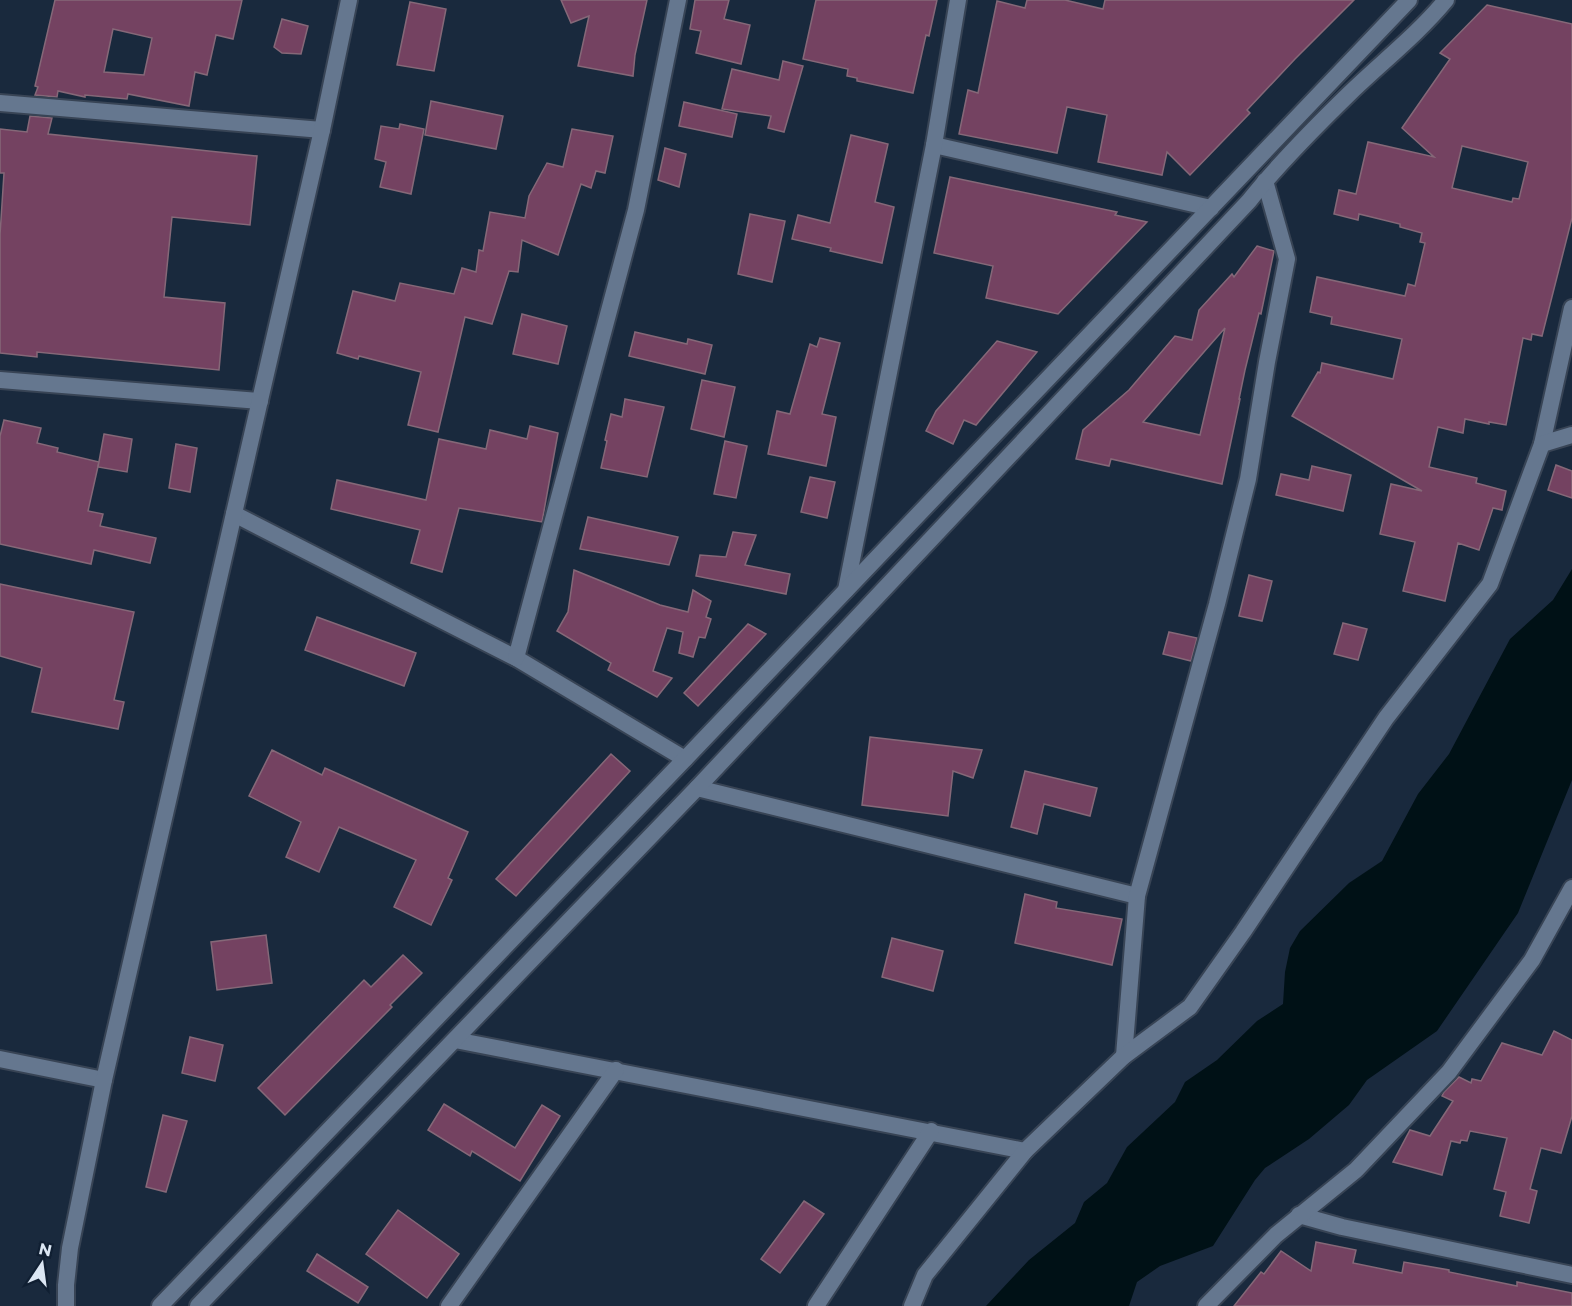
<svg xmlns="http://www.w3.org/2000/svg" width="1572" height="1306" viewBox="0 0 1572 1306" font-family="Montserrat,sans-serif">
<rect width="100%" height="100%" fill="#19293d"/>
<polygon fill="#001116" points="1572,569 1572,780 1518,913 1437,1031 1367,1080 1349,1105 1309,1139 1265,1168 1255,1180 1213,1246 1160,1266 1137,1282 1129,1306 986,1306 1029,1260 1075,1223 1084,1202 1107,1183 1127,1147 1175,1102 1185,1082 1217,1060 1257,1021 1283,1004 1285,972 1290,948 1300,931 1349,883 1382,861 1418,794 1449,754 1510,639 1553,600"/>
<g fill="#744261" stroke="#856878" stroke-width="1.5" fill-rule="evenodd">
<path d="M55 0H242L233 39 216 35 207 75 195 72 189 106 128 94 127 99 85 95V97L58 91 57 97 35 95 38 87 35 86ZM113 29 152 38 144 75 104 72Z"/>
<polygon points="561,0 647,0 635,55 633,76 578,66 589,16 571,23"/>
<polygon points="695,0 729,0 724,19 750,25 741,64 696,53 701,31 690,29"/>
<polygon points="816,0 937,0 929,36 926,35 913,93 857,81 857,78 847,76 848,69 803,59"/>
<polygon points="1027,0 1065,0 1103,9 1105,0 1354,0 1295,59 1247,110 1250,113 1190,175 1167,152 1162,175 1098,162 1107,115 1067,107 1057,153 959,134 968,90 978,93 997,1 1025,8"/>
<polygon points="410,2 446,9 434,71 397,65"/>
<path d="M1487 5 1572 24V218L1542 336 1532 334 1531 340 1523 338 1506 425 1489 422V424L1465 419 1463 433 1438 427 1429 467 1477 478 1476 483 1506 491 1502 510 1493 508 1479 550 1458 543 1445 601 1403 591 1415 542 1380 534 1391 484 1422 491 1292 416 1318 372 1320 373 1322 363 1393 379 1402 339 1331 324 1332 317 1310 312 1317 277 1405 296 1408 284 1415 286 1425 243 1420 242 1422 233 1400 227V224L1359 214 1358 220 1334 214 1339 190 1356 194 1368 142 1434 157 1402 128 1450 59 1440 53ZM1462 146 1528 162 1519 199 1513 198 1512 202 1452 188Z"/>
<polygon points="282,19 308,26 301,54 282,53 274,47"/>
<polygon points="783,61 803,66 784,132 768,128 771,116 722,109 732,69 779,80"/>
<polygon points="431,101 503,116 496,149 425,135"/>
<polygon points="684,102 737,114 732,137 679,126"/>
<polygon points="30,116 52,118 48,134 257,156 250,225 172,217 164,297 225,303 219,370 37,352 37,357 0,353 0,235 4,173 0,173 0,129 27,132"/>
<polygon points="400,124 424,129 411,194 380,187 386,162 375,159 381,126 399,129"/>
<polygon points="572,129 613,136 605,173 596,171 591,188 581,184 558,255 522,240 518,272 509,271 492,324 465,317 438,432 408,425 421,372 359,356 358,359 337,353 353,291 395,301 400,283 454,294 462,268 476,272 479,250 483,251 490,212 525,218 529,196 547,163 563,167"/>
<polygon points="851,135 888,144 875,202 894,207 882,263 830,251 831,248 792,239 798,215 830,223"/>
<polygon points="665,148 686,154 679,187 658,180"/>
<polygon points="950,177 1117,212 1115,215 1147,222 1058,314 986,298 993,266 934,253"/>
<polygon points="750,214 785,221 772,282 738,274"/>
<path d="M1257 246 1274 251 1261 314 1259 313 1245 370 1239 399H1240L1222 484 1111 459 1109 466 1076 459 1083 430 1129 390 1175 336 1192 340 1199 310 1232 274 1234 277ZM1225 328 1200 435 1143 422 1210 345Z"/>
<polygon points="522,314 567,326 558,364 513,354"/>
<polygon points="635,332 687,344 688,339 712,345 705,374 629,356"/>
<polygon points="820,338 840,343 822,414 836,417 826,466 768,454 777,411 790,414 810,344 817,347"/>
<polygon points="997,341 1037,352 976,425 964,420 953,444 926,431 936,411"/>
<polygon points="702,380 735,387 724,437 691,429"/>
<polygon points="625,399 664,407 647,477 601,468 607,441 605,440 611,414 622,417"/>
<polygon points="4,420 41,428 37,443 58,448 57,452 99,462 88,511 103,514 100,526 156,538 150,563 94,550 91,564 0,544 0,436"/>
<polygon points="530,426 558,433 542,522 459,508 442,572 411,563 420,530 331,509 337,480 426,500 439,439 486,449 490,430 527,439"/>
<polygon points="104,434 132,439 127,472 98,467"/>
<polygon points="725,441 747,446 736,498 714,494"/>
<polygon points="176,444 197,448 190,492 169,488"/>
<polygon points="1556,465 1572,471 1572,498 1548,490"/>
<polygon points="1312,466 1351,475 1343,511 1276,495 1281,474 1309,480"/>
<polygon points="810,477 835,482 827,518 801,512"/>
<polygon points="588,517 678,537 669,565 580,549"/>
<polygon points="733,532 756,535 745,565 790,574 786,594 696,576 700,555 726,557"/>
<polygon points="574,570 660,605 688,612 693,590 711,601 706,617 711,619 705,638 699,637 693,657 679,653 683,632 667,628 653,671 672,678 657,697 608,670 611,663 557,631 568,612"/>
<polygon points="1249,575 1272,581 1262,621 1239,616"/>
<polygon points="0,584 134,612 114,700 124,702 118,729 32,712 42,668 0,656"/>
<polygon points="317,617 416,653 404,686 305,650"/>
<polygon points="1343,623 1367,629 1358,660 1334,654"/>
<polygon points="748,624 766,634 698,706 684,693"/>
<polygon points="1169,632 1197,638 1191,661 1163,654"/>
<polygon points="870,737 982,750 973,778 953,771 948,816 862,805"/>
<polygon points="272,750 322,775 325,768 468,832 448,878 452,880 431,925 394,907 416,860 339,827 319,872 286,857 301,822 249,796"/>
<polygon points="611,754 630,771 516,896 496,879"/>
<polygon points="1025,771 1097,788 1090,816 1044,804 1037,834 1011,827"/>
<polygon points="1025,894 1057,902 1056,908 1122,919 1112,965 1015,943"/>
<polygon points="266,935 272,983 217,990 211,942"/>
<polygon points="892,938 943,951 933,991 882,977"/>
<polygon points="403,955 422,973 390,1005 392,1007 285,1115 258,1088 364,980 371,987"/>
<polygon points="1554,1031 1572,1040 1572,1116 1561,1153 1541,1148 1530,1189 1537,1191 1529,1223 1500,1216 1506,1192 1494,1189 1507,1138 1470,1131 1467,1141 1461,1140 1460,1143 1451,1141 1442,1175 1393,1162 1410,1130 1430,1136 1453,1101 1442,1096 1444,1092 1459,1077 1471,1083 1472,1079 1481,1081 1502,1043 1542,1055"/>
<polygon points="190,1037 223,1045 215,1081 182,1073"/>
<polygon points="444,1104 515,1148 542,1105 560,1116 520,1181 472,1151 470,1156 428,1130"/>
<polygon points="163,1115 187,1121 166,1192 146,1187"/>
<polygon points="804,1201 824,1214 780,1273 761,1259"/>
<polygon points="398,1210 459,1254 427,1298 366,1254"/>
<polygon points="1316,1242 1356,1250 1353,1263 1402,1273 1404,1262 1449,1270 1449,1272 1517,1286 1517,1282 1572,1293 1572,1306 1234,1306 1261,1272 1264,1274 1281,1251 1311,1271"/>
<polygon points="317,1254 368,1287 358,1303 307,1271"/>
</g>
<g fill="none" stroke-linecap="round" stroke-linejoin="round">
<defs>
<g id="minor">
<polyline points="0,103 322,130"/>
<polyline points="934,145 1211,208"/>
<polyline points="0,380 260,401"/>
<polyline points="1542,444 1572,308"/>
<polyline points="234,514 516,658 685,759"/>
<polyline points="846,590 934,145 958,0"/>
<polyline points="516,658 636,210 678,0"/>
<polyline points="697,788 1137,896"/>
<polyline points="455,1040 1025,1151"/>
<polyline points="1124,1056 1137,896 1217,604 1248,479 1267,362 1287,259 1265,181"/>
<polyline points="0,1059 104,1080"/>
<polyline points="1299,1215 1342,1227 1572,1275"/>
<polyline points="66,1306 66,1285 70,1248 104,1080 322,130 349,0"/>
<polyline points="449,1306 616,1070"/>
<polyline points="816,1306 931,1131"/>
<polyline points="912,1306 925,1275 1025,1151 1124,1056 1190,1007 1243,932 1386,718 1490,584 1542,444 1572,435"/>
<polyline points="1206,1306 1276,1235 1356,1170 1449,1072 1532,960 1572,888"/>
</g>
<g id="tertiary">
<polyline points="160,1306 685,759 1409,0"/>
<path d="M198 1306 697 788 1249 201C1279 163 1315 127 1350 93 1382 62 1417 35 1446 0"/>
</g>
</defs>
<use href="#minor" stroke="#384455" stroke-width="20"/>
<use href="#tertiary" stroke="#384455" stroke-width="20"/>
<use href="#minor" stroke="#65778f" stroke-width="16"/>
<use href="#tertiary" stroke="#65778f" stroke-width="16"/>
</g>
<g transform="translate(42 1264) rotate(13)" stroke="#101f32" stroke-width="4.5" paint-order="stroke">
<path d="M0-4.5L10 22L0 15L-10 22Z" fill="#dbe6f3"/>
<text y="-9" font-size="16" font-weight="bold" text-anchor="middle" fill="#dbe6f3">N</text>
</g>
</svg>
